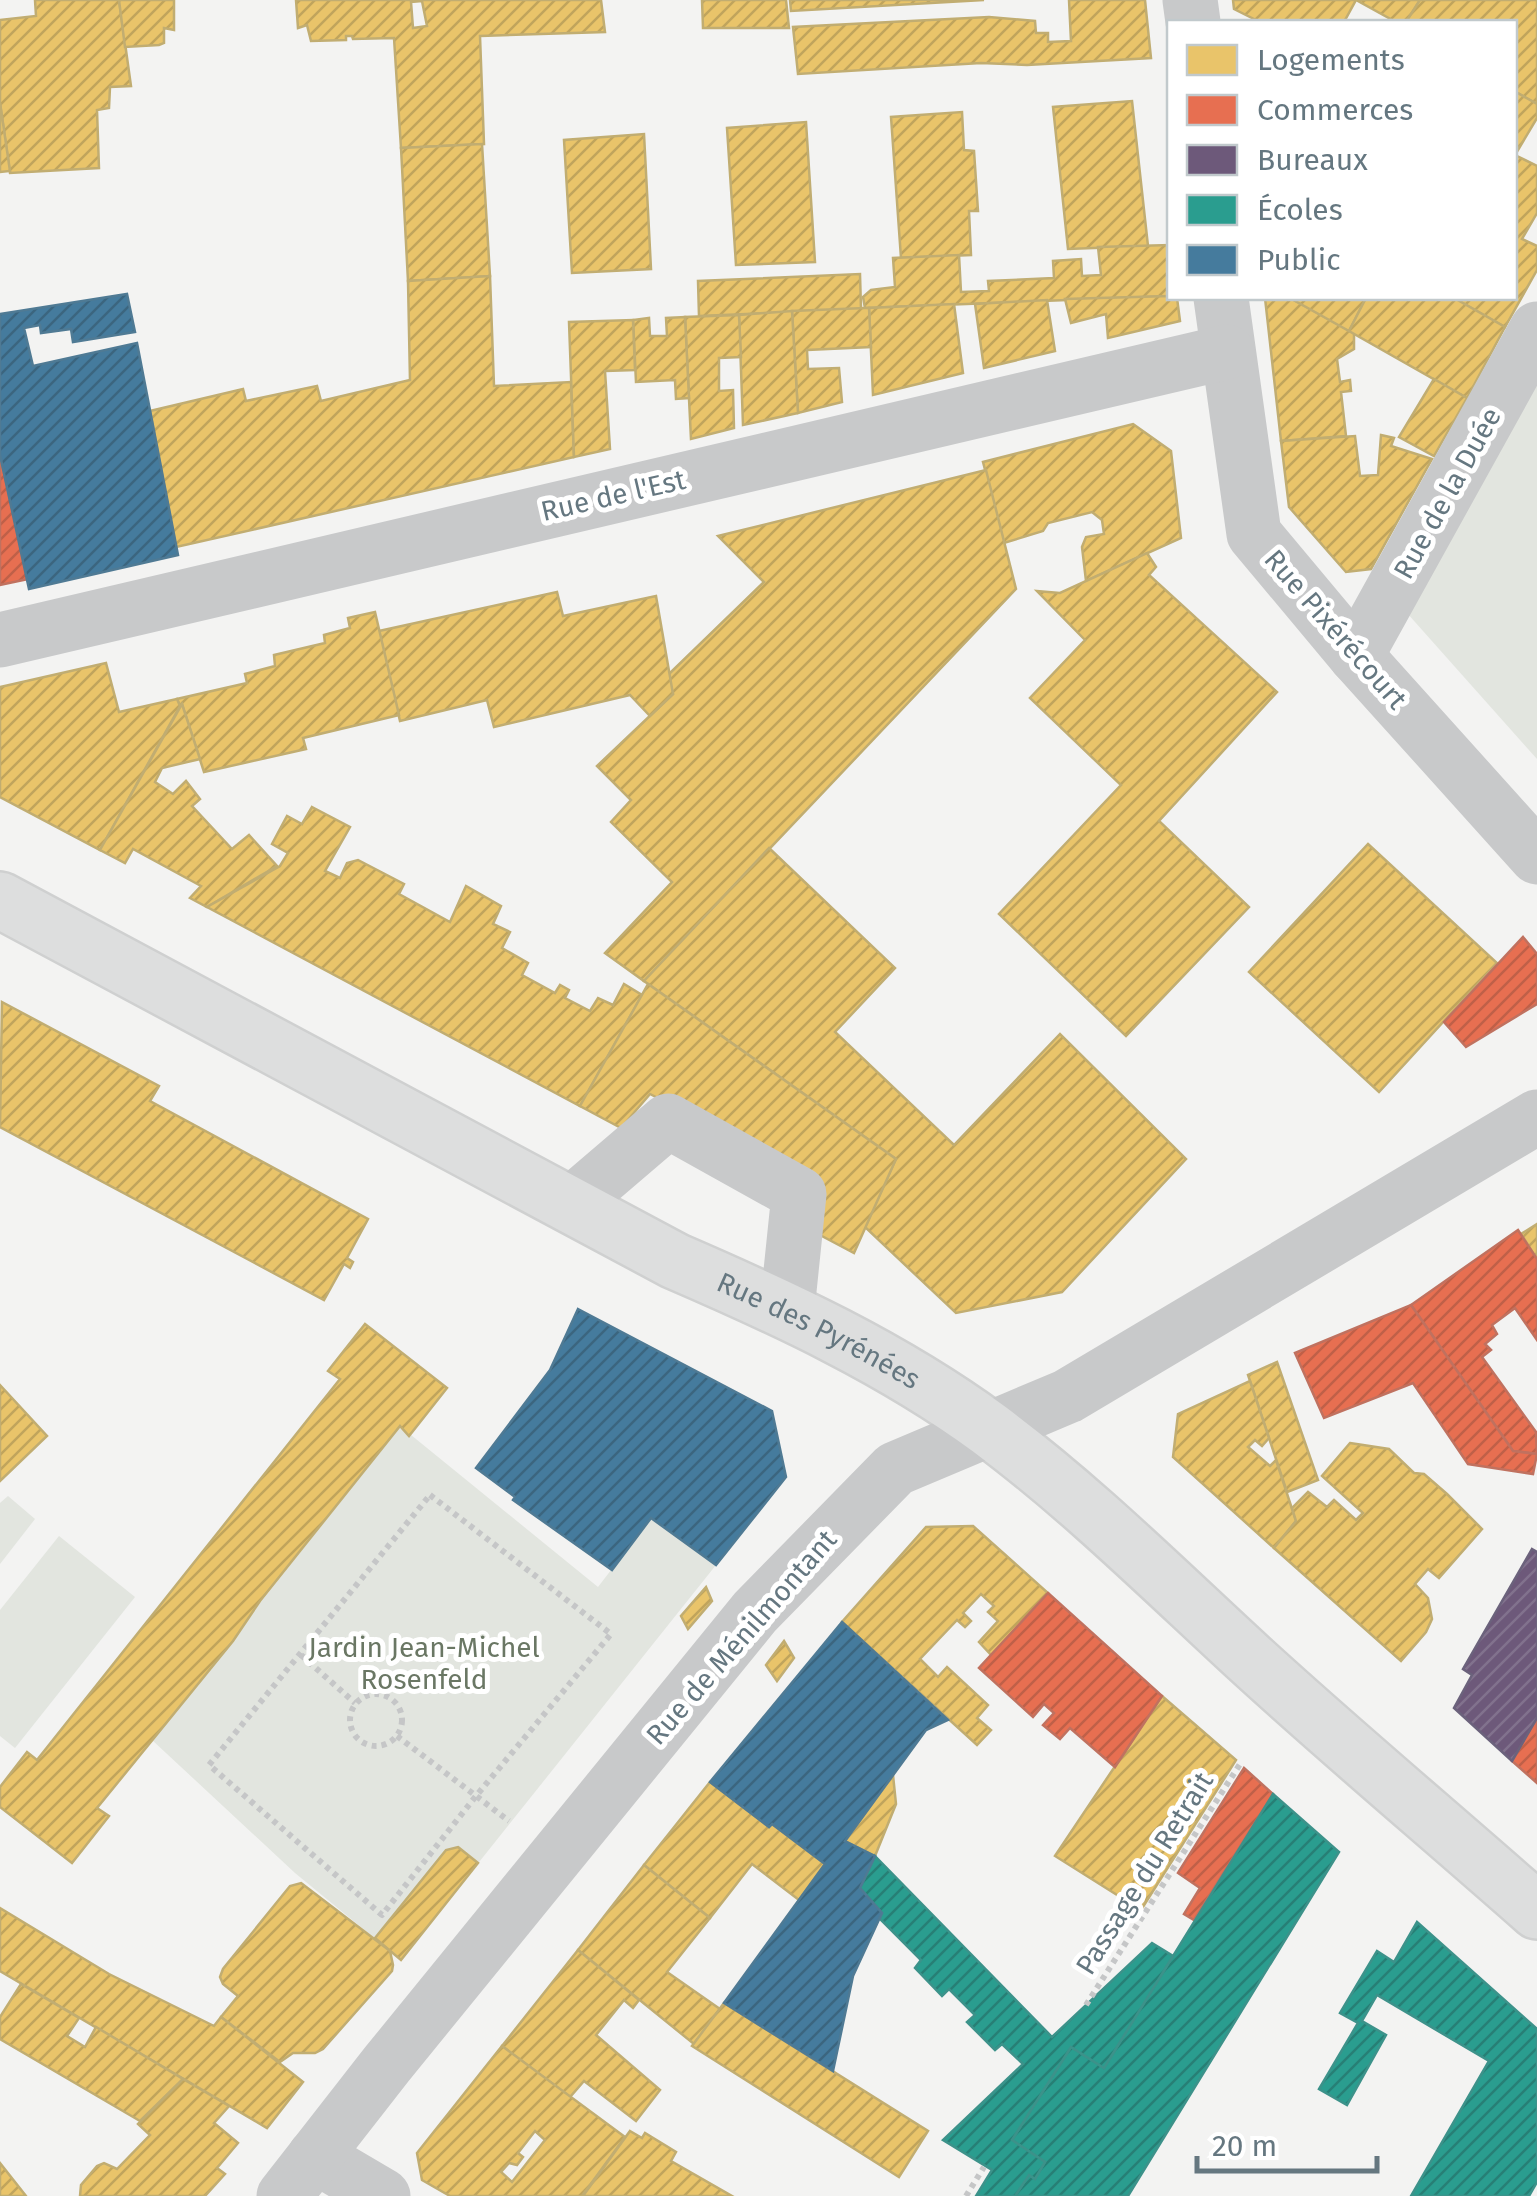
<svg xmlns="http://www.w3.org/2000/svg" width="1537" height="2196" viewBox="0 0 1537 2196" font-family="'Fira Sans',sans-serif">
<defs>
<pattern id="homes-hatch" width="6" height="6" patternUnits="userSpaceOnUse" patternTransform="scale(2.5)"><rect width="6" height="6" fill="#e9c46a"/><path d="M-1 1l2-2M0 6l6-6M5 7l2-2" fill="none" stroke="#c0a45c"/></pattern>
<pattern id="shops-hatch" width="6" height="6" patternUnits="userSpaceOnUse" patternTransform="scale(2.5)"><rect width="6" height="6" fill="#e76f51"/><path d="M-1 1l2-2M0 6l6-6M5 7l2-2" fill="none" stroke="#bf6048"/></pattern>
<pattern id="offices-hatch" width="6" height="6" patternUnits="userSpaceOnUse" patternTransform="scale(2.5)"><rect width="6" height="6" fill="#6d597a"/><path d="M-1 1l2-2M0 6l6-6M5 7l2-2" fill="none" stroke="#81728d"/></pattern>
<pattern id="schools-hatch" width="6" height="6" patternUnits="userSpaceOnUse" patternTransform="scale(2.5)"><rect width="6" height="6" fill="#2a9d8f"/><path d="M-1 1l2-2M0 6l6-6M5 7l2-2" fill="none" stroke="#277f75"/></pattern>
<pattern id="public-hatch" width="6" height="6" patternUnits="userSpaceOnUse" patternTransform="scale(2.5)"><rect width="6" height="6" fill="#457b9d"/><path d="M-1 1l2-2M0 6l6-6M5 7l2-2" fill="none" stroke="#3b657f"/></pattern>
</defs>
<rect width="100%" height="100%" fill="#f3f3f2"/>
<g fill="#e2e5df">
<polygon points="1537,384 1537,759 1407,613"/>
<polygon points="400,1426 598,1587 651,1518 716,1565 401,1960 295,1873 152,1740"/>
<polygon points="8,1496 35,1519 0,1564 0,1503"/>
<polygon points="59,1536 135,1597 15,1748 0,1736 0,1610"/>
</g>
<g fill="url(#homes-hatch)" stroke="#c1ad71" stroke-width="2.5" fill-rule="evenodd">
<polygon points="35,0 119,0 131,86 110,87 109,108 97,110 99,168 10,173 0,103 0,20 36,16"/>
<polygon points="119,0 174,0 174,30 164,28 164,43 159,45 125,47"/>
<path d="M296 0H601L605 32 480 36 484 144 401 148 394 38 353 39 352 36H346V40L311 41 307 25 298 28ZM422 1 427 26 413 28 411 2Z"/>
<polygon points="702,0 786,0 789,28 703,28"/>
<polygon points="790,0 984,0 791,11"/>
<polygon points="1069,0 1145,0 1151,58 1027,65 981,63 798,74 793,27 989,17 1035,21 1036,33 1048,33 1048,42 1071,41"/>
<polygon points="1233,0 1356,0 1344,22 1260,22 1234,9"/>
<polygon points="1356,0 1420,0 1406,22 1396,22"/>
<polygon points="1420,0 1537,0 1537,104 1514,91 1514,22 1406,22"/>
<polygon points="1514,91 1537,104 1537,118 1515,155"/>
<polygon points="1132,101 1148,246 1068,249 1053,107"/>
<polygon points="0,103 10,171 0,172"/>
<polygon points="962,112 964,150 974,151 978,211 969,211 971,255 901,258 891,117"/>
<polygon points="806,122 815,262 736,265 727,128"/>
<polygon points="644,134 651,269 572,273 564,140"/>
<polygon points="482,144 490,276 408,281 401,148"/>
<polygon points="1515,155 1537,166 1537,213 1522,239 1537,246 1537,270 1505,327 1454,298 1514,298"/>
<polygon points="1170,245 1170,296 865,308 863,297 871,290 895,287 893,258 959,255 961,292 989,291 988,281 1054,278 1053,261 1081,259 1082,276 1101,275 1098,247"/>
<polygon points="860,274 861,309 699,316 698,281"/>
<polygon points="490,276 494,386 571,382 574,457 176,547 150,411 243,389 246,401 317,386 321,401 410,380 408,281"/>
<polygon points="1170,296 1177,298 1180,321 1108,338 1106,314 1071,323 1065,299"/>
<polygon points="1265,298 1290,298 1354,333 1354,349 1337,359 1340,382 1350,380 1351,391 1341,392 1346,436 1281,441"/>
<polygon points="1290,298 1366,298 1349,331"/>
<polygon points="1366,298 1454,298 1505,327 1467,398 1349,331"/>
<polygon points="1047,300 1055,351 984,368 975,304"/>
<polygon points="954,304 963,373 873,395 869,308"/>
<polygon points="865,308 869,308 871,347 807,350 808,369 839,368 842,402 798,413 792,311"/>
<polygon points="792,311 798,413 743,425 739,315"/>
<polygon points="739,315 741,357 719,358 719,391 733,390 734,428 691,439 685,317"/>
<polygon points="685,317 689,398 676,399 675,380 636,382 633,320 649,318 650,336 667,336 666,318"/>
<polygon points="633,320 635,370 605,371 610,449 574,457 569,322"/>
<polygon points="1434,379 1467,398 1434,456 1399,437"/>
<polygon points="1133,424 1171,451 1181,538 1086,581 1082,547 1086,537 1104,534 1102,520 1092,512 1048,523 1043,531 1004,543 983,462"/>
<polygon points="1381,435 1394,438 1391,446 1432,459 1371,569 1346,572 1289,507 1281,441 1355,436 1360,476 1378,475"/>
<polygon points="986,470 1016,589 644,981 605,953 672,882 611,822 631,800 597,766 673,694 668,675 764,582 718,536"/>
<polygon points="1147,553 1156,567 1149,575 1277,692 1159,821 1249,907 1126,1036 999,914 1121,785 1030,698 1085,640 1037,591 1060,593"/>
<polygon points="557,592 563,616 656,596 673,694 650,716 630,695 494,727 487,700 400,721 379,631"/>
<polygon points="375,612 399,715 303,738 306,749 204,772 182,704 180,706 177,699 247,683 245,674 275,666 274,655 325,643 324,635 350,628 348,618"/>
<polygon points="106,663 119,712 177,699 180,706 100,850 0,797 0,687"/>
<polygon points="182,704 200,759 162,768 155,782 173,794 186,781 200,799 192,806 232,849 249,835 277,866 207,907 190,898 201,886 133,849 125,863 100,850"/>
<polygon points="312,807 350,827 325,871 340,878 347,863 358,860 404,884 399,894 450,922 466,886 501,906 493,924 510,932 502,948 528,963 522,975 555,993 560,985 569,990 565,998 590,1011 598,998 613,1005 624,984 642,995 580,1106 207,907 280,866 288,853 272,844 287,816 302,824"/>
<polygon points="1368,844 1497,963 1379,1092 1249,972"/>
<polygon points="769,848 895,968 835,1032 954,1145 1060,1034 1186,1159 1062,1292 956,1313 865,1227 896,1159 644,981"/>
<polygon points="648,984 896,1159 854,1253 820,1235 814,1179 650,1094 621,1128 580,1106"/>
<polygon points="2,1002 159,1086 150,1101 368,1219 347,1258 353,1262 350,1268 344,1264 324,1300 0,1127"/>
<polygon points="1537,1224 1537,1259 1521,1234"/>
<polygon points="365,1324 447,1388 409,1436 400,1426 260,1601 233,1641 97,1808 109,1816 72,1863 0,1807 0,1787 27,1752 37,1760 340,1379 328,1371"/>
<polygon points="1277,1362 1318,1480 1287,1492 1248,1375"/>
<polygon points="1250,1381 1269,1438 1262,1446 1255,1440 1248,1447 1270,1466 1276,1460 1296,1521 1274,1548 1173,1457 1178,1414"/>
<polygon points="0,1385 47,1436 0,1481"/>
<polygon points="1350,1443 1389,1449 1414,1473 1424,1474 1447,1494 1482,1529 1439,1578 1428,1569 1415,1584 1428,1598 1432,1619 1426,1632 1401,1661 1274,1548 1296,1521 1292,1508 1308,1492 1327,1507 1334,1500 1356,1520 1363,1513 1322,1476"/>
<polygon points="973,1526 1048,1593 992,1656 979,1642 998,1621 988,1612 994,1606 981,1594 963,1613 971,1621 965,1627 957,1620 920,1659 938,1677 947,1667 988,1705 977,1718 991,1730 977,1745 842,1622 926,1527"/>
<polygon points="706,1587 712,1601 688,1629 681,1616"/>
<polygon points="784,1641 794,1658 777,1681 766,1665"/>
<polygon points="1162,1696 1236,1760 1141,1910 1055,1856"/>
<polygon points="893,1775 896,1804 875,1856 845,1841"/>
<polygon points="710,1782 769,1827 772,1824 825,1864 799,1900 752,1864 710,1918 644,1865"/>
<polygon points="458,1847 478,1863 401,1960 375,1938 446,1850"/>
<polygon points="644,1865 710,1918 667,1972 720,2009 694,2044 578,1950"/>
<polygon points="301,1883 390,1951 393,1965 392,1971 323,2049 315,2053 293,2053 280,2062 221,2017 238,1996 223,1984 220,1977 223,1969 290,1886"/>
<polygon points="0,1908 109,1974 214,2026 221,2017 303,2082 267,2128 0,1971"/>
<polygon points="578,1950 639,2000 633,2008 624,2000 596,2035 660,2090 636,2121 584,2081 570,2097 502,2046"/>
<polygon points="21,1984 79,2018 67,2036 85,2047 96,2027 183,2079 140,2121 0,2039 0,2017"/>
<polygon points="724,2003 928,2131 899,2177 692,2046"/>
<path d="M502 2046 625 2137 582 2196H450L422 2180 417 2153ZM535 2131 545 2140 512 2182 501 2172 509 2163 517 2165 523 2157 518 2153Z"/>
<polygon points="183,2079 229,2106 214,2123 238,2143 217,2168 225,2174 205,2196 80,2196 81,2185 97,2166 104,2163 117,2169 150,2135 138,2124"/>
<polygon points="630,2131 642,2138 645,2133 676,2152 671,2161 732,2196 583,2196"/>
<polygon points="0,2163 26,2196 0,2196"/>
</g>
<g fill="url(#shops-hatch)" stroke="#c0715f" stroke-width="2.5">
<polygon points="0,455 28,579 0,585"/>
<polygon points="1523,937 1537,954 1537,1004 1466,1047 1444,1022"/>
<polygon points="1518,1230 1537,1259 1537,1340 1515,1308 1492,1325 1497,1334 1485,1344 1491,1350 1482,1357 1536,1432 1537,1454 1513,1451 1411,1305"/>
<polygon points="1411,1305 1513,1451 1537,1454 1533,1474 1468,1464 1413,1383 1324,1418 1295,1353"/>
<polygon points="1048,1593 1162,1696 1115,1767 1070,1728 1060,1739 1043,1725 1054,1713 1044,1704 1033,1717 979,1668"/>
<polygon points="1537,1718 1537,1783 1512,1761"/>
<polygon points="1244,1768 1273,1794 1194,1920 1184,1914 1200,1888 1178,1873"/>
</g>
<polygon fill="url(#offices-hatch)" stroke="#6b627c" stroke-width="2.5" points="1532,1549 1537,1552 1537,1718 1512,1761 1454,1708 1472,1675 1463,1669"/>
<g fill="url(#schools-hatch)" stroke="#3c928a" stroke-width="2.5">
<polygon points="1273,1794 1339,1852 1128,2196 1015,2196 1029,2175 1035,2179 1045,2162 1012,2140 1071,2047 1104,2068"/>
<polygon points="875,1856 1052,2037 1152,1943 1173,1956 1104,2068 1071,2047 1012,2140 1045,2162 1035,2179 1029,2175 1015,2196 976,2196 992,2170 943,2140 1023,2064 1002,2044 995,2050 967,2022 975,2015 949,1989 942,1996 915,1968 921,1960 880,1919 882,1913 860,1888"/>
<polygon points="1417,1922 1537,2029 1537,2182 1529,2196 1411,2196 1489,2061 1377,1995 1362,2021 1386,2035 1347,2105 1319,2089 1358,2023 1340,2013 1377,1951 1394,1962"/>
</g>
<g fill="url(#public-hatch)" stroke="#4f7a94" stroke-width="2.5">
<polygon points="127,294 135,332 73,342 71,329 41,333 40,325 24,328 33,366 137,343 178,555 29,589 0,455 0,314"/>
<polygon points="578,1309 772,1411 786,1477 716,1565 651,1518 612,1570 513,1500 515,1497 476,1468 550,1370"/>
<polygon points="842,1622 948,1720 926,1730 845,1841 875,1856 860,1888 882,1913 853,1976 833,2071 724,2003 825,1864 772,1824 769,1827 710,1782"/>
</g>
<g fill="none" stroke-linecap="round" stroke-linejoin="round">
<defs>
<g id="major">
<path id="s1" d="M0 900 675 1261C784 1308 892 1358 989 1429 1083 1499 1165 1581 1251 1660 1345 1746 1442 1827 1537 1911"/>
</g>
</defs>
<use href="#major" stroke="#cfd0d0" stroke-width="60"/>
<g stroke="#c5c6c7" stroke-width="6" stroke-dasharray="5 5" stroke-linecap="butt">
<polygon points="430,1495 611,1634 476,1796 382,1915 209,1765"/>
<polyline points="301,1655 355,1703"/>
<circle cx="376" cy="1720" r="26"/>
<polyline points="397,1736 509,1821"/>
<polyline points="1086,2005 1240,1764"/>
<polyline points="966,2196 984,2167"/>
</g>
<g stroke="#c8c9ca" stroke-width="55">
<polyline points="1190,0 1193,22"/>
<polyline points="1221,298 1254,534 1356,656 1537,857"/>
<polyline points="0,640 1227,352"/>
<polyline points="1356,656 1537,329"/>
<polyline points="571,1204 668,1121 799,1194 787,1310"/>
<polyline points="315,2156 383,2196"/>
<polyline points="284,2196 387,2064 755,1612 895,1469 1068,1396 1537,1117"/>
</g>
<use href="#major" stroke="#dddede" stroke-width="55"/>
</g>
<g text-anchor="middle" stroke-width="10" stroke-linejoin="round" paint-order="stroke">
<g font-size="28" fill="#657780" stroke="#fff">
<text transform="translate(1447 493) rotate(-61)" y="10">Rue de la Duée</text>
<text transform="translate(613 495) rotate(-13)" y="10">Rue de l'Est</text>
<text transform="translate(1336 629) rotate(49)" y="10">Rue Pixérécourt</text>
<text dy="10" stroke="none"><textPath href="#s1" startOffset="925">Rue des Pyrénées</textPath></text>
<text transform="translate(741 1637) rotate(-49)" y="10">Rue de Ménilmontant</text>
<text transform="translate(1144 1873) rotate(-58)" y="10">Passage du Retrait</text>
</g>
<g font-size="28" fill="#6a7764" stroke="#fff">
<text x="424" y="1657">Jardin Jean-Michel<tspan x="424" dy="32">Rosenfeld</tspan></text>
</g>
</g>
<rect x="1167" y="20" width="350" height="280" fill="#ffffff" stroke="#c1c9cc" stroke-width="2.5"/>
<rect x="1187" y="45" width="50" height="30" fill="#e9c46a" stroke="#c1c9cc" stroke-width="2.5"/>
<text x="1257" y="70" font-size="30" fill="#657780">Logements</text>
<rect x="1187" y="95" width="50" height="30" fill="#e76f51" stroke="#c1c9cc" stroke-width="2.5"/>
<text x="1257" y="120" font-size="30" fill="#657780">Commerces</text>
<rect x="1187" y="145" width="50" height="30" fill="#6d597a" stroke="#c1c9cc" stroke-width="2.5"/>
<text x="1257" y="170" font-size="30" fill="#657780">Bureaux</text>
<rect x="1187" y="195" width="50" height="30" fill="#2a9d8f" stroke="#c1c9cc" stroke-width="2.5"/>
<text x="1257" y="220" font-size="30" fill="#657780">Écoles</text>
<rect x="1187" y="245" width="50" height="30" fill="#457b9d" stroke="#c1c9cc" stroke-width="2.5"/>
<text x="1257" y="270" font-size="30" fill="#657780">Public</text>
<path d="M1197 2156v15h180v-15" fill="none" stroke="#657780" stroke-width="5"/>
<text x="1212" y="2156" font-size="30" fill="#657780" stroke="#ffffff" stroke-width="8" paint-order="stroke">20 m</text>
</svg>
